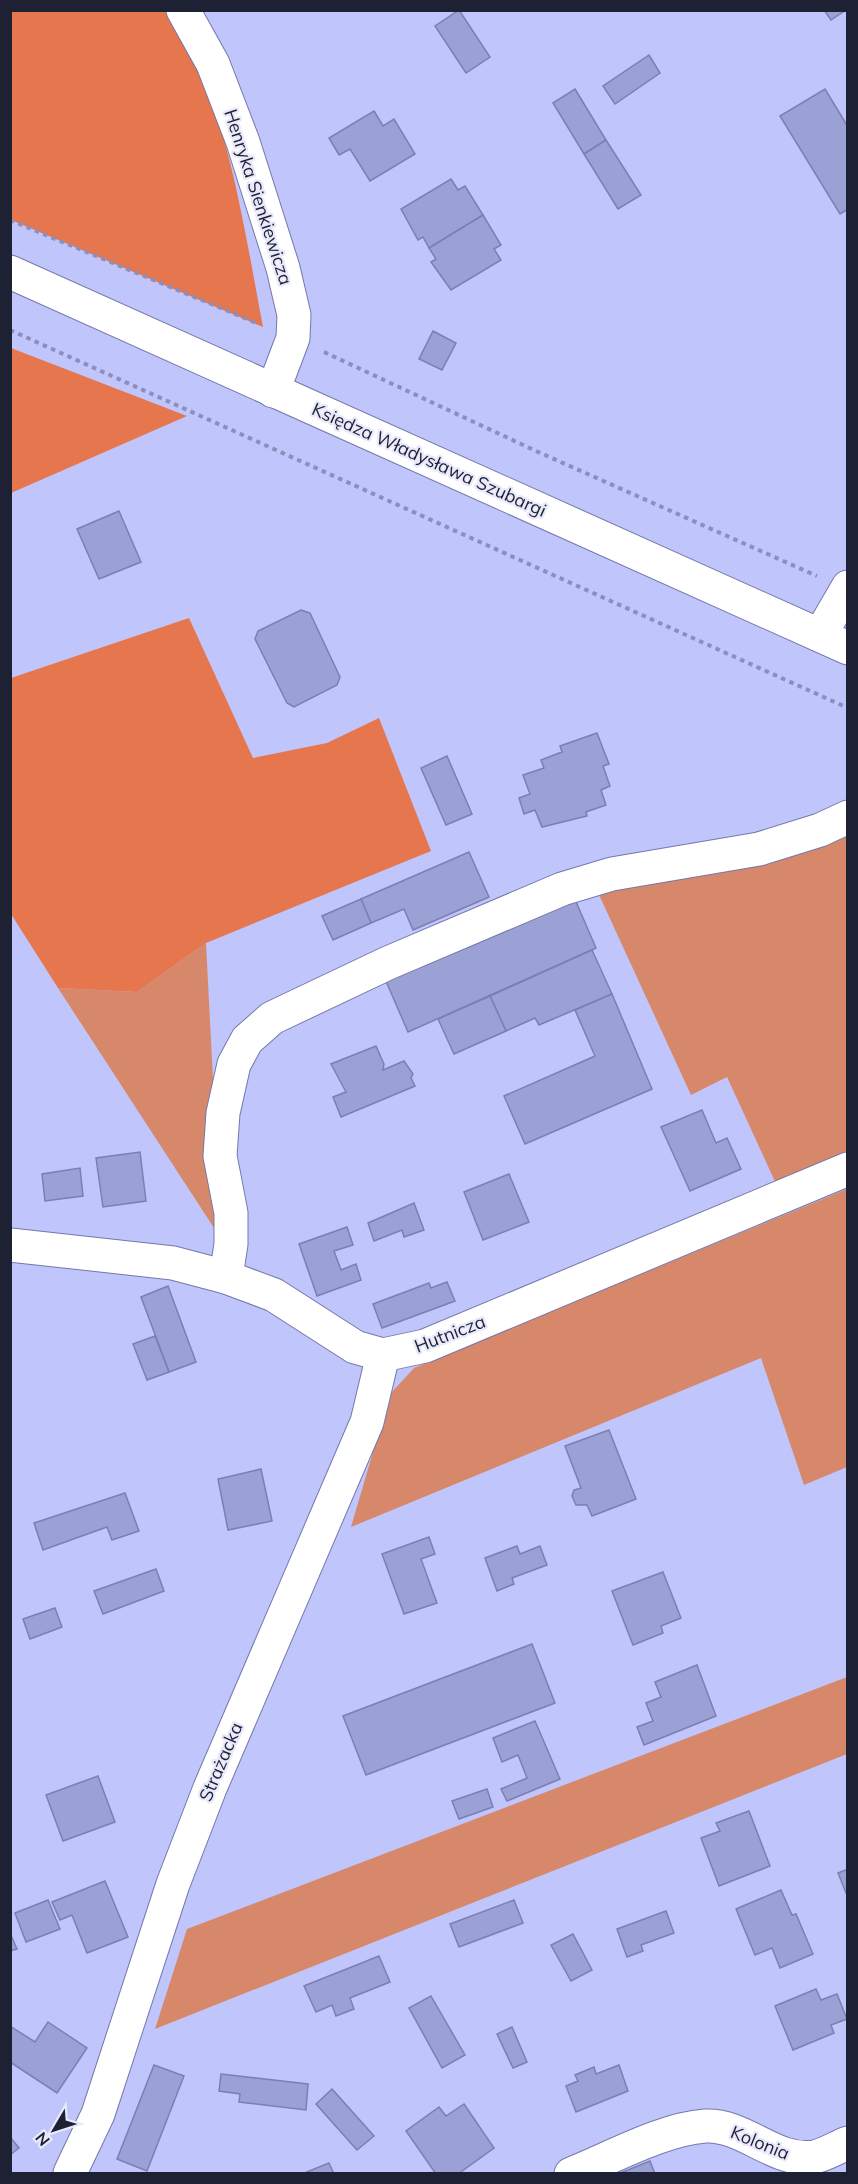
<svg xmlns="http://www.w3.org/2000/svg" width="858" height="2184" viewBox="0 0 858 2184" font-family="Mulish,sans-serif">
<rect width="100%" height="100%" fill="#c0c5fc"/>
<g fill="#d7886b">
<polygon points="847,832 847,1158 778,1188 727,1077 691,1095 595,886 716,874 804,850"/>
<polygon points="206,943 215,1119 214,1228 58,988 137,992"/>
<polygon points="847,1189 847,1467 804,1485 761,1358 351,1527 390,1394 414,1368"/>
<polygon points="847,1677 847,1754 155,2029 187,1929"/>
</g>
<g fill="#e6764d">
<path d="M11 11H171C227 102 243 223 263 327L11 220Z"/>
<polygon points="10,348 11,348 187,416 11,493"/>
<polygon points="189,618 253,758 327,743 379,718 431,851 206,943 137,992 58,988 11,914 11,678"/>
</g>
<g fill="#9ba0d5" stroke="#7b7fb2" stroke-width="1.5">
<polygon points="459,10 490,57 466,73 435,26"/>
<polygon points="824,10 846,10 831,20"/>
<polygon points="649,55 660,73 615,104 603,86"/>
<polygon points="575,89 606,140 584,154 553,103"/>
<polygon points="825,89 848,127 848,209 840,214 780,116"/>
<polygon points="374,111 383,126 394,119 415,154 370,181 350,149 339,155 329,138"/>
<polygon points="606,140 641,195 618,209 584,154"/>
<polygon points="451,179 458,190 465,186 483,215 429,248 423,237 418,240 401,209"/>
<polygon points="483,215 501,245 494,249 501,260 451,290 431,262 436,259 429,248"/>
<polygon points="433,331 456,343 442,370 419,359"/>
<polygon points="119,511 141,562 99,579 77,529"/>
<polygon points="301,610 310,613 340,677 337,685 294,707 287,703 255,639 258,631"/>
<polygon points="597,733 609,764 603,766 610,786 601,790 606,805 586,812 587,816 542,827 535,810 524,814 519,798 530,794 523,775 544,768 541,760 562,752 560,746"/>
<polygon points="447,756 472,814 446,825 421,768"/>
<polygon points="469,852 489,897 413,930 404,909 371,923 361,899"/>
<polygon points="574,897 596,948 408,1032 385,979"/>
<polygon points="361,899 371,923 333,940 322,916"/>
<polygon points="592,950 612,994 539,1025 535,1018 506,1031 490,996"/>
<polygon points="612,994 652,1089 525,1144 504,1096 595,1056 575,1010"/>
<polygon points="490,996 506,1031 454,1054 438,1019"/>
<polygon points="376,1046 384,1064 383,1070 404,1061 413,1074 411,1078 415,1086 341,1117 333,1097 346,1092 331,1064"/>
<polygon points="702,1110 716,1143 727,1138 741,1169 690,1191 661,1127"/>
<polygon points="140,1152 146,1201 103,1207 96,1158"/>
<polygon points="80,1168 83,1196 45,1201 42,1174"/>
<polygon points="509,1174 529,1222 483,1240 464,1192"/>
<polygon points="414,1203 424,1230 404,1237 402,1230 374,1241 368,1223"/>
<polygon points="347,1227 353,1245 334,1251 341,1270 356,1264 361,1280 317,1296 299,1244"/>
<polygon points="447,1282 455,1301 382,1328 373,1304 429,1283 431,1288"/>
<polygon points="168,1286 196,1362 169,1372 141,1297"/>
<polygon points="155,1336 169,1372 147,1380 133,1344"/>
<polygon points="609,1430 636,1499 592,1516 587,1505 576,1505 572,1496 574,1490 581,1488 565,1446"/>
<polygon points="261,1469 272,1521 228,1530 218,1479"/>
<polygon points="125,1493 139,1531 112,1540 107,1527 43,1550 34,1523"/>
<polygon points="429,1537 435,1554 421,1559 437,1603 404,1614 382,1554"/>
<polygon points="517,1546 520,1554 540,1546 547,1565 512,1578 514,1584 497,1591 485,1558"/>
<polygon points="156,1569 164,1591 103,1614 94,1591"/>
<polygon points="663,1572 681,1618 661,1626 663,1633 633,1645 612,1591"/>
<polygon points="55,1608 62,1627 30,1639 23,1619"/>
<polygon points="532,1644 555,1703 366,1775 343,1716"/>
<polygon points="697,1665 716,1716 644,1745 637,1727 653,1721 646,1703 661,1697 655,1682"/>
<polygon points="535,1721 560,1779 507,1801 501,1789 527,1778 518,1755 502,1762 493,1738"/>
<polygon points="98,1776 115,1822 63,1841 46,1795"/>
<polygon points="487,1789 493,1807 459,1819 452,1801"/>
<polygon points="749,1811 770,1866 719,1886 701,1838 720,1831 716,1823"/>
<polygon points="848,1869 848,1898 838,1873"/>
<polygon points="105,1881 128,1937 87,1953 72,1915 60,1920 52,1902"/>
<polygon points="781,1890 792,1915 796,1914 813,1954 780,1968 772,1948 755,1955 736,1909"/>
<polygon points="48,1900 60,1929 26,1942 15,1913"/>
<polygon points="514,1900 523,1923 459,1947 450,1924"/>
<polygon points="666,1911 674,1933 641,1945 643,1951 627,1957 617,1929"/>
<polygon points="10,1933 17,1949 10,1951"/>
<polygon points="573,1934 592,1970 571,1981 551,1945"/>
<polygon points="379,1956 390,1982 350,1998 354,2009 336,2016 332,2005 316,2012 304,1986"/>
<polygon points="816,1989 821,2000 837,1994 847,2019 831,2025 834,2033 793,2050 775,2006"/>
<polygon points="431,1996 465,2055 442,2068 409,2008"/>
<polygon points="48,2022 87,2048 57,2093 10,2062 10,2026 35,2042"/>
<polygon points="512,2027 527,2062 513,2068 497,2034"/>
<polygon points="154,2065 184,2076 147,2171 117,2159"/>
<polygon points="619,2065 628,2091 576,2112 566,2086 578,2081 575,2075 594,2067 596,2074"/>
<polygon points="221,2074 308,2084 306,2110 239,2102 240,2094 219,2091"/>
<polygon points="332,2089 374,2136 357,2150 316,2104"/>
<polygon points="464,2104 494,2148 458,2174 436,2174 406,2131 439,2107 446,2116"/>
<polygon points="10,2137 19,2148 10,2155"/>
<polygon points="650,2161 655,2174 618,2174"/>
<polygon points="329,2163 334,2174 302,2174"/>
</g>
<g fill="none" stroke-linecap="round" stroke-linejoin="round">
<defs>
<g id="minor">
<polyline points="183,10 213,64 243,142 283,268 294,315 293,338 273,391"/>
<polyline points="10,272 848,648"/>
<polyline points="820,635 848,587"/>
<polyline points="10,1245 173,1263 226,1277 274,1295 355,1347 383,1355 425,1346 848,1169"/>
<polyline points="226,1277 231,1244 231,1213 220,1156 223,1113 234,1064 247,1040 272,1018 388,963 562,889 612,874 759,849 820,830 848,817"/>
<polyline points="70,2173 98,2114 173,1884 210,1788 367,1422 383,1355"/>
<path d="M571 2174C611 2158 663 2129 705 2126 745 2124 774 2163 814 2157 825 2155 837 2147 848 2143"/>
</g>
</defs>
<use href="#minor" stroke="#7478ab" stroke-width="35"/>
<g stroke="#8b8fba" stroke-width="4" stroke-dasharray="4.5 4.5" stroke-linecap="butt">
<polyline points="10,220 259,324"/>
<polyline points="10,330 848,708"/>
<polyline points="324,352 536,451 817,576"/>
</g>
<use href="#minor" stroke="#fff" stroke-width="33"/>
</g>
<g text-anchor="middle" stroke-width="4.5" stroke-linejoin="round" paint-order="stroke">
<g font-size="18" fill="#1e2034" stroke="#e8eafb">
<text transform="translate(258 197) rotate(72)" y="6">Henryka Sienkiewicza</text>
<text transform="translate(429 460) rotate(24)" y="6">Księdza Władysława Szubargi</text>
<text transform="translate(450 1334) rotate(-21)" y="6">Hutnicza</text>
<text transform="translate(221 1762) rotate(-67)" y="6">Strażacka</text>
<text transform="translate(760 2143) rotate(22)" y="6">Kolonia</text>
</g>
</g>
<rect width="858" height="2184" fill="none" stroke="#1e2034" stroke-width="24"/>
<g transform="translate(54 2130) rotate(231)" stroke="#e8eafb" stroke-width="4.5" paint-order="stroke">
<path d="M0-4.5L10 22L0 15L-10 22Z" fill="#1e2034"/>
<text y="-9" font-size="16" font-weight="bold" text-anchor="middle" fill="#1e2034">N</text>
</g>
</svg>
